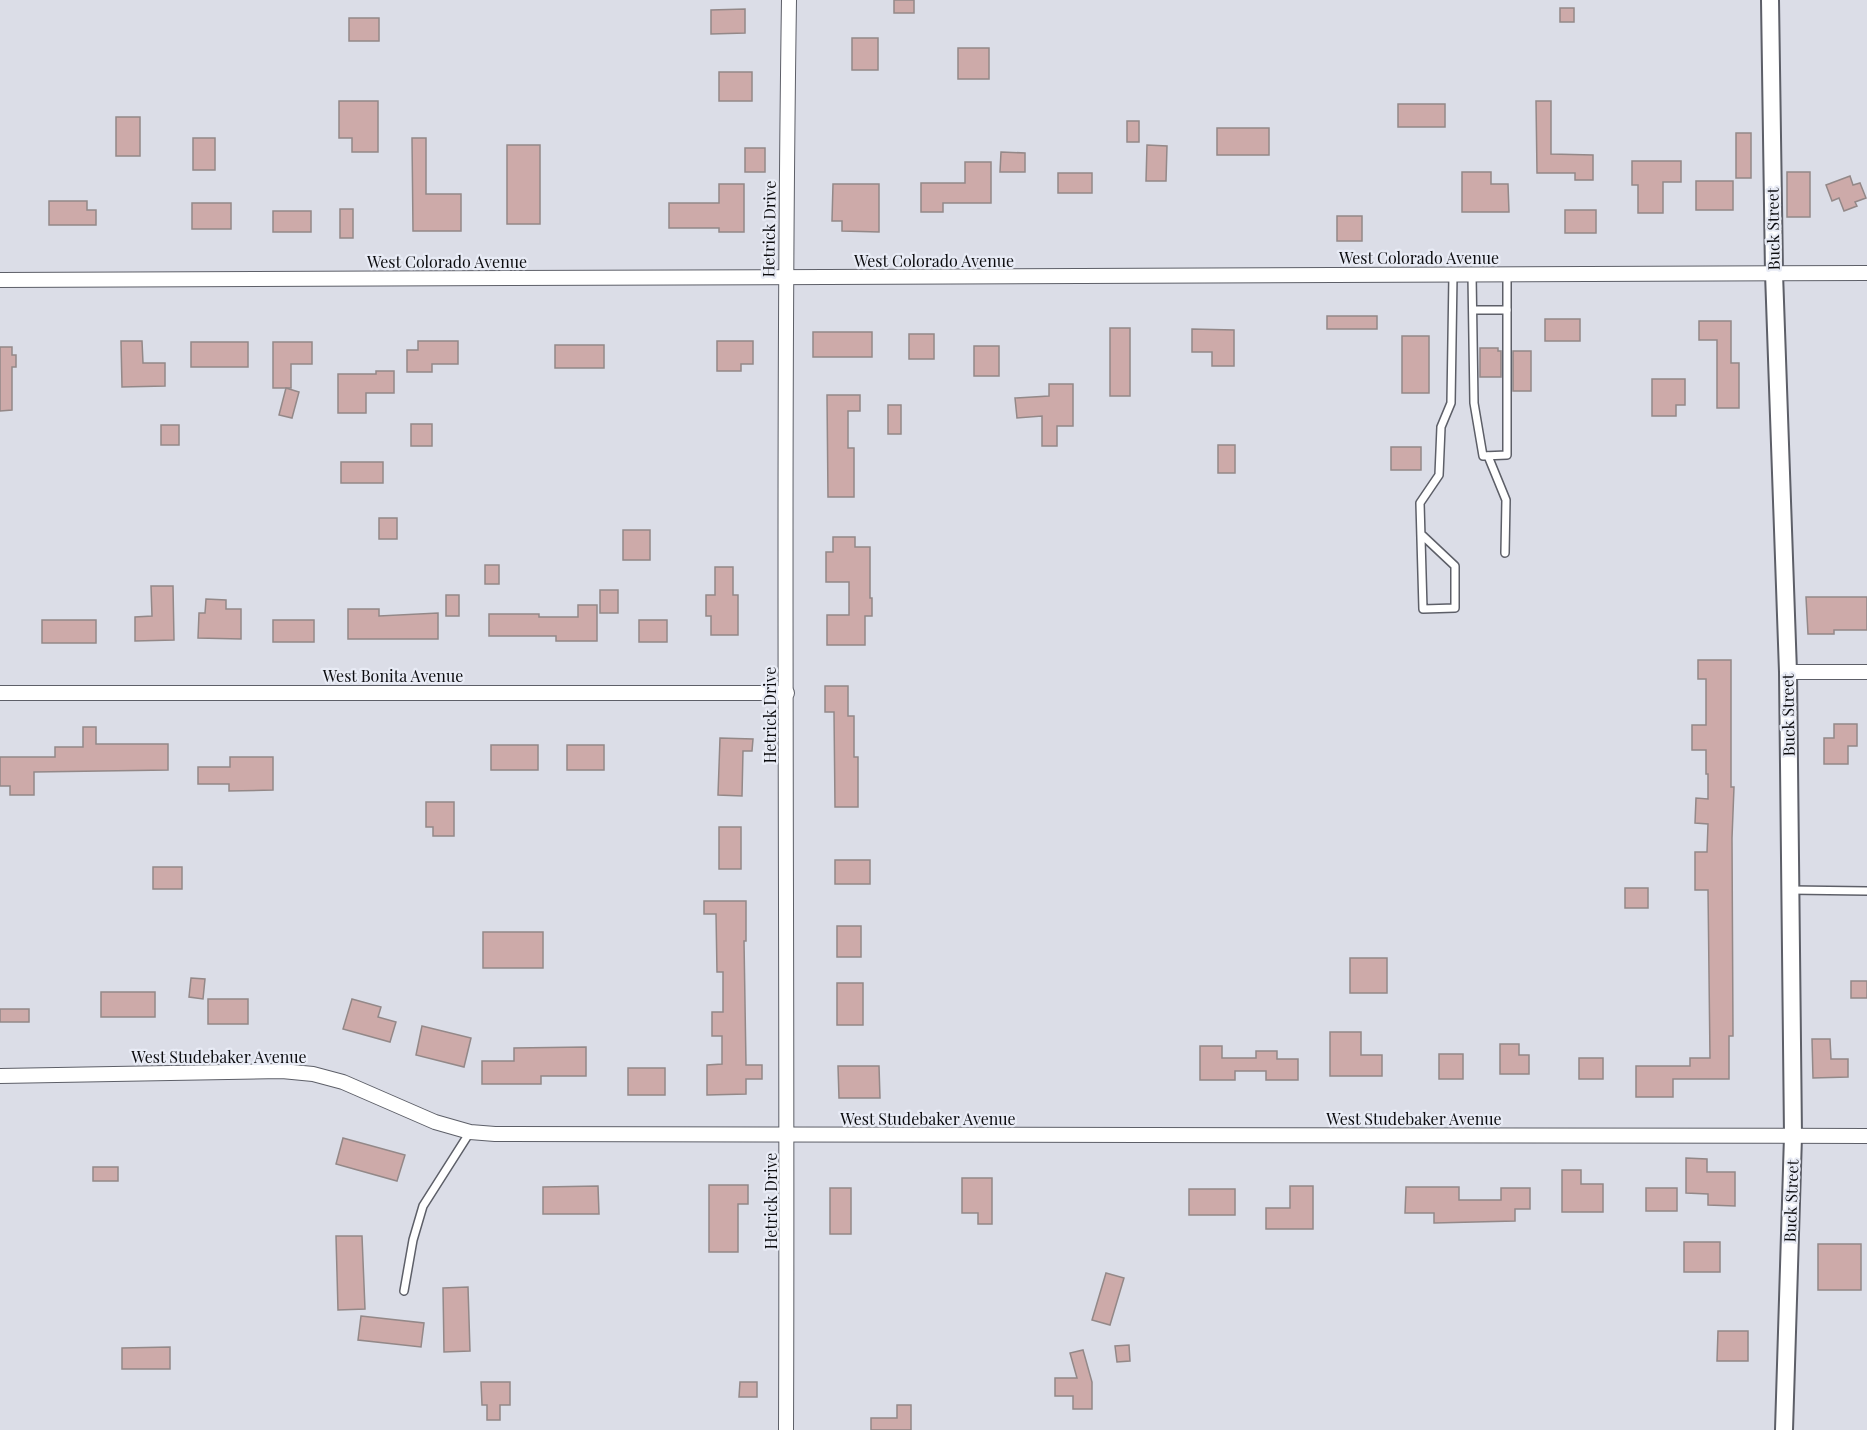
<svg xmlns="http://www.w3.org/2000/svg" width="1867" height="1430" viewBox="0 0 1867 1430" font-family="'Playfair Display',serif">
<rect width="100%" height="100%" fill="#dbdde7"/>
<g fill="#cdaaa9" stroke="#938888" stroke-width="1.5">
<rect x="894" y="0" width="20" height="13"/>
<rect x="1560" y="8" width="14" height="14"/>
<polygon points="745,9 745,33 711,34 711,10"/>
<rect x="349" y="18" width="30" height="23"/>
<rect x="852" y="38" width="26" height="32"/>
<rect x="958" y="48" width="31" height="31"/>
<rect x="719" y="72" width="33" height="29"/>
<polygon points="339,101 378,101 378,152 352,152 352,138 339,138"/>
<polygon points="1536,101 1551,101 1551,154 1593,155 1593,180 1575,180 1575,173 1537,173"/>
<rect x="1398" y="104" width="47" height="23"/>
<rect x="116" y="117" width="24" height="39"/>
<rect x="1127" y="121" width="12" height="21"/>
<rect x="1217" y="128" width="52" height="27"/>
<rect x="1736" y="133" width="15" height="45"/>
<rect x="193" y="138" width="22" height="32"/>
<polygon points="412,138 426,138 426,194 461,194 461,231 413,231"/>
<rect x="507" y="145" width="33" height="79"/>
<polygon points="1147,145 1167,146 1166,181 1146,181"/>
<rect x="745" y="148" width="20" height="24"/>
<polygon points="1001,152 1025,153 1025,172 1000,172"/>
<polygon points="1632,161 1681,161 1681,182 1663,182 1663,213 1638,213 1638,185 1632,185"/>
<polygon points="965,162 991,162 991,203 943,203 943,212 921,212 921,183 965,183"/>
<polygon points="1462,172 1491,172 1491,184 1508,184 1509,212 1462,212"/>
<rect x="1787" y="172" width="23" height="45"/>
<rect x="1058" y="173" width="34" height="20"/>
<polygon points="1850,176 1853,185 1860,183 1866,198 1855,202 1857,206 1844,211 1839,198 1832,201 1826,185"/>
<rect x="1696" y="181" width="37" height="29"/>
<polygon points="719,184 744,184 744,232 719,232 719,228 669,228 669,203 719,203"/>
<polygon points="833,184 879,184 879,232 842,231 842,221 832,221"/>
<polygon points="49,201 87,201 87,210 96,210 96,225 49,225"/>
<rect x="192" y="203" width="39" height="26"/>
<rect x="340" y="209" width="13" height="29"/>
<rect x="1565" y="210" width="31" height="23"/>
<rect x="273" y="211" width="38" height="21"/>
<rect x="1337" y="216" width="25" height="25"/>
<rect x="1327" y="316" width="50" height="13"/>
<rect x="1545" y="319" width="35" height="22"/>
<polygon points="1699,321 1731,321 1731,363 1739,363 1739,408 1717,408 1717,340 1699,340"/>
<rect x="1110" y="328" width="20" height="68"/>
<polygon points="1192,329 1234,330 1234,366 1212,366 1212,352 1192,352"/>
<rect x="813" y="332" width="59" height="25"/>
<rect x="909" y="334" width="25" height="25"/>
<rect x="1402" y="336" width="27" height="57"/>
<polygon points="121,341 142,341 143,363 165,363 165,386 122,387"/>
<polygon points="418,341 458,341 458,364 432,364 432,372 407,372 407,350 418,350"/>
<polygon points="717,341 753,341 753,364 741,364 741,371 717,371"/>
<rect x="191" y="342" width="57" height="25"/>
<polygon points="273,342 312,342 312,364 291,364 291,388 273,388"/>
<rect x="555" y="345" width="49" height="23"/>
<rect x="974" y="346" width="25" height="30"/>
<polygon points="0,347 12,347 12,355 16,355 16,367 12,367 12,410 0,411"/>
<polygon points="1480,348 1498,348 1498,351 1501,351 1501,377 1480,377"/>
<rect x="1513" y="351" width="18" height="40"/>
<polygon points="376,371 394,371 394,393 366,393 366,413 338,413 338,374 376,374"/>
<polygon points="1652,379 1685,379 1685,405 1676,405 1676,416 1652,416"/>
<polygon points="1049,384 1073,384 1073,426 1057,426 1057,446 1042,446 1042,416 1017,418 1015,398 1049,396"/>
<polygon points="286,388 299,392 292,418 279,415"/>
<polygon points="827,395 860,395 860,411 848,411 848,448 854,448 854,497 828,497"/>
<rect x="888" y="405" width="13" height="29"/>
<rect x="411" y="424" width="21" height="22"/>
<rect x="161" y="425" width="18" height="20"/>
<rect x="1218" y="445" width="17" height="28"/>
<rect x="1391" y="447" width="30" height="23"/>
<rect x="341" y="462" width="42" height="21"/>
<rect x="379" y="518" width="18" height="21"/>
<rect x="623" y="530" width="27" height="30"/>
<polygon points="833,537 855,537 855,547 870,547 870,598 872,598 872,616 865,616 865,645 827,645 827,615 849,615 849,582 826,582 826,552 833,552"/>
<rect x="485" y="565" width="14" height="19"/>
<polygon points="715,567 733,567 733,595 738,595 738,635 711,635 711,616 706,616 706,595 715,595"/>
<polygon points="151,586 173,586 174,640 135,641 135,617 152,616"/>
<rect x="600" y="590" width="18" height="23"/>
<rect x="446" y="595" width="13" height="21"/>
<polygon points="1806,597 1867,597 1867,630 1834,630 1834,634 1808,634"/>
<polygon points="206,599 226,600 226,609 241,609 241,639 198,638 199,613 205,613"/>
<polygon points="578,605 597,605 597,641 556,641 556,636 489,636 489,614 539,614 539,617 578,617"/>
<polygon points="348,609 379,609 379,616 438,613 438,639 348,639"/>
<rect x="42" y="620" width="54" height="23"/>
<rect x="273" y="620" width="41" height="22"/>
<rect x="639" y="620" width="28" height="22"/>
<polygon points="1698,660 1731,660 1731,787 1734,787 1732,838 1733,1036 1729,1036 1729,1079 1673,1079 1673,1097 1636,1097 1636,1066 1690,1066 1690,1058 1710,1058 1708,890 1695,890 1695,852 1707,852 1708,824 1695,823 1696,798 1708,799 1708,774 1706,774 1706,750 1692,750 1692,725 1706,725 1706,679 1698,679"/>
<polygon points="825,686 848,686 848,716 854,716 854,757 858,757 858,807 835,807 834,712 825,712"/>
<polygon points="1834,724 1857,724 1857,746 1848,746 1848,764 1824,764 1824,738 1834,738"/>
<polygon points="83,727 96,727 96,744 168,744 168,770 34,772 34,795 10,795 10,786 0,786 0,757 55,757 55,747 83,747"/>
<polygon points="720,738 753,739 752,751 743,751 742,796 718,795"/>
<rect x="491" y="745" width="47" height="25"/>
<rect x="567" y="745" width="37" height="25"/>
<polygon points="230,757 273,757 273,790 229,791 229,784 198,784 198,767 230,767"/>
<polygon points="426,802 454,802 454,836 433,836 433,827 426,827"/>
<rect x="719" y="827" width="22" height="42"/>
<rect x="835" y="860" width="35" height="24"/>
<rect x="153" y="867" width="29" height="22"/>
<rect x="1625" y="888" width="23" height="20"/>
<polygon points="704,901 746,901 746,941 744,941 746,1065 762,1065 762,1079 746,1079 746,1094 707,1095 707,1065 722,1064 722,1036 712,1036 712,1012 723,1012 723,972 717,972 716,914 704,914"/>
<rect x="837" y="926" width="24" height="31"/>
<rect x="483" y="932" width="60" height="36"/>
<rect x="1350" y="958" width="37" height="35"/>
<polygon points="191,978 205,979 203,999 189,997"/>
<rect x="1851" y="981" width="16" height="17"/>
<rect x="837" y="983" width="26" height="42"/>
<rect x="101" y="992" width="54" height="25"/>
<rect x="208" y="999" width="40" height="25"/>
<polygon points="352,999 381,1007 378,1017 396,1022 390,1042 343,1029"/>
<rect x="0" y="1009" width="29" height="13"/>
<polygon points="422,1026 471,1038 464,1067 416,1055"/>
<polygon points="1330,1032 1361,1032 1361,1055 1382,1055 1382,1076 1330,1076"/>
<polygon points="1812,1039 1830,1039 1831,1059 1848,1059 1848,1077 1813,1078"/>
<polygon points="1500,1044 1519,1044 1519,1055 1529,1055 1529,1074 1500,1074"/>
<polygon points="1200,1046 1222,1046 1222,1058 1256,1058 1256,1051 1277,1051 1277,1059 1298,1059 1298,1080 1266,1080 1266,1071 1235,1071 1235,1080 1200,1080"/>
<polygon points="586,1047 586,1076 541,1076 541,1084 482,1084 482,1061 514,1061 514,1048"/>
<rect x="1439" y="1054" width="24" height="25"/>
<rect x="1579" y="1058" width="24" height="21"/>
<polygon points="838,1066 879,1066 880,1098 839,1098"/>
<rect x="628" y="1068" width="37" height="27"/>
<polygon points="343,1138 405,1155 397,1181 336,1164"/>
<polygon points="1686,1158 1707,1159 1707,1172 1735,1172 1735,1206 1708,1205 1708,1194 1686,1193"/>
<rect x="93" y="1167" width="25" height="14"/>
<polygon points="1562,1170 1581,1170 1581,1184 1603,1184 1603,1212 1562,1212"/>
<polygon points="962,1178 992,1178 992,1224 978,1224 978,1213 962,1213"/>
<polygon points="709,1185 748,1185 748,1204 738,1204 738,1252 709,1252"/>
<polygon points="598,1186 599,1214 543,1214 543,1187"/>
<polygon points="1290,1186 1313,1186 1313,1229 1266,1229 1266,1208 1290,1208"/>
<polygon points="1406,1187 1459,1187 1459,1200 1501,1200 1501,1188 1530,1188 1530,1209 1515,1209 1515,1221 1434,1223 1434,1213 1405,1213"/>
<rect x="830" y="1188" width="21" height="46"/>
<rect x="1646" y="1188" width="31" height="23"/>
<rect x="1189" y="1189" width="46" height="26"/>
<polygon points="336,1236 362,1236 365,1309 338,1310"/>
<rect x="1684" y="1242" width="36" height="30"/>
<rect x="1818" y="1244" width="43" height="46"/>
<polygon points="1106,1273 1124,1278 1110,1325 1092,1320"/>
<polygon points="468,1287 470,1351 444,1352 443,1288"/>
<polygon points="361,1316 424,1323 421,1347 358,1340"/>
<polygon points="1718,1331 1748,1331 1748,1361 1717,1361"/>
<polygon points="1129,1345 1130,1361 1117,1362 1115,1346"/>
<polygon points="170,1347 170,1369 122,1369 122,1348"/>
<polygon points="1083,1350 1092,1382 1092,1409 1073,1409 1073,1396 1055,1396 1055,1378 1077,1378 1070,1353"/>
<polygon points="481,1382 510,1382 510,1405 500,1405 500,1420 487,1420 487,1405 482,1405"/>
<polygon points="740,1382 757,1382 757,1397 739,1397"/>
<polygon points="897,1405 911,1405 911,1430 871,1430 871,1418 897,1418"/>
</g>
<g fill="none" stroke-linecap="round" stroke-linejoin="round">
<defs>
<g id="service">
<polyline points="1472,275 1474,403 1483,456 1507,455 1507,274"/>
<polyline points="1473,310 1507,310"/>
<polyline points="1488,456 1506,500 1505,553"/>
<polyline points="1421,534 1455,566 1455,608 1423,609 1420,503 1439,475 1441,427 1451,403 1453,275"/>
<polyline points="1790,890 1867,891"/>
<polyline points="404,1291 413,1240 423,1206 470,1132"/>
</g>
<g id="minor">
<polyline points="0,280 1867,273"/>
<polyline points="1788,672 1867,672"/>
<polyline points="0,693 787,693"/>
<polyline points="0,1076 282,1071 313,1074 343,1082 435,1122 470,1132 495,1134 1867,1136"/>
<path d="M786 1430C788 953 782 477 789 0"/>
</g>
<polyline id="tertiary" points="1770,0 1774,273 1788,672 1793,1136 1784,1430"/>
</defs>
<use href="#service" stroke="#5d5f68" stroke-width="10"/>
<use href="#minor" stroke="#5d5f68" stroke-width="16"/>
<use href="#tertiary" stroke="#5d5f68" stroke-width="20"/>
<use href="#service" stroke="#fff" stroke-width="7"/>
<use href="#minor" stroke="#fff" stroke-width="14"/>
<use href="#tertiary" stroke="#fff" stroke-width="16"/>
</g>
<g text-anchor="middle" stroke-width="4.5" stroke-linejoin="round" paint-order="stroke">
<g font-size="16" fill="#0b0b0e" stroke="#e8ebf5">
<text transform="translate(769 229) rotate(-89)" y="6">Hetrick Drive</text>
<text transform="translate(1773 229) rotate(-91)" y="6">Buck Street</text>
<text x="1419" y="264">West Colorado Avenue</text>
<text x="934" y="267">West Colorado Avenue</text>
<text x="447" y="268">West Colorado Avenue</text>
<text x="393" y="682">West Bonita Avenue</text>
<text transform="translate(770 715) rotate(-90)" y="6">Hetrick Drive</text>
<text transform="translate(1788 715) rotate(-91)" y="6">Buck Street</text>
<text x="219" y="1063">West Studebaker Avenue</text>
<text x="928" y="1125">West Studebaker Avenue</text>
<text x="1414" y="1125">West Studebaker Avenue</text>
<text transform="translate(771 1201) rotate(-90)" y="6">Hetrick Drive</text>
<text transform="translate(1791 1201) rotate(-88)" y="6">Buck Street</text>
</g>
</g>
</svg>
